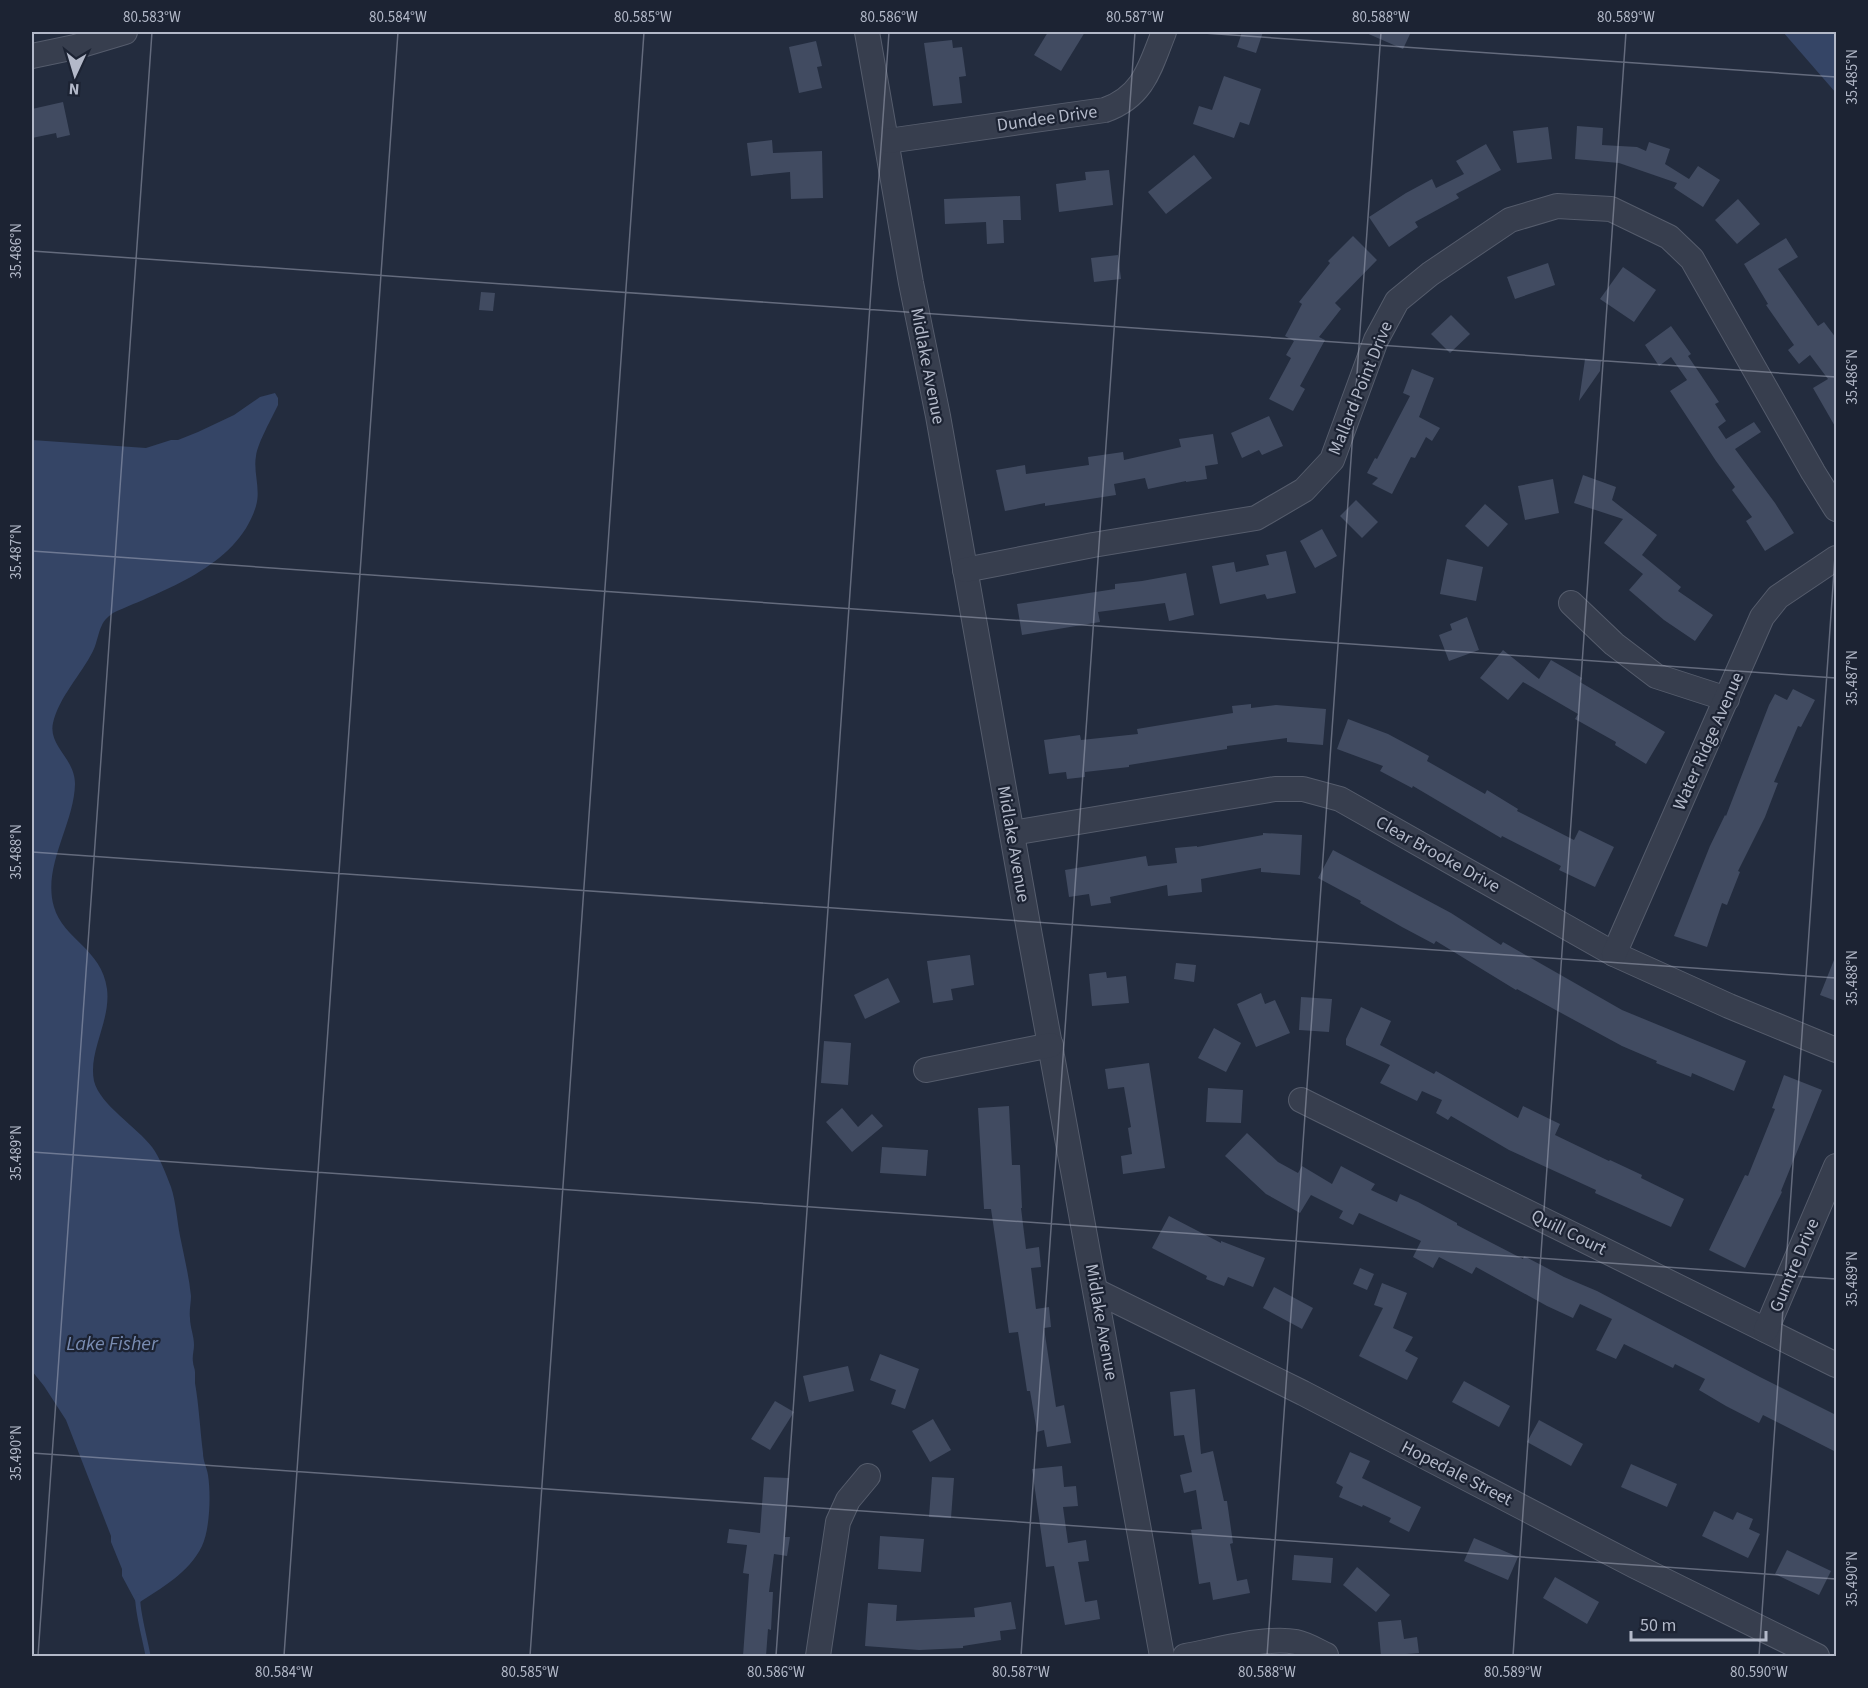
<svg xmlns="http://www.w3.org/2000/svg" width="1868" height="1688" viewBox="0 0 1868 1688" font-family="'Source Sans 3',sans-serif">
<rect width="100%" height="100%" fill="#232c3e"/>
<g fill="#354566">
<polygon points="1783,32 1836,32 1836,93"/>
<path d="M275 393 278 398V405C272 418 258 442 256 456 253 472 261 489 256 506 238 566 164 590 113 613 109 616 104 620 102 625 98 633 97 643 93 651 81 675 59 697 53 723 48 746 75 758 75 784 74 825 42 866 54 907 63 939 102 949 107 989 111 1021 88 1051 94 1081 100 1105 137 1127 152 1147 160 1158 166 1174 171 1187 176 1202 177 1220 180 1236 184 1256 189 1276 191 1296 191 1303 189 1311 190 1318 190 1327 194 1336 194 1345 194 1351 192 1356 193 1362 193 1365 195 1369 195 1372 195 1373 195 1382 195 1383 199 1406 200 1429 203 1453 203 1461 207 1468 208 1475 211 1494 210 1529 202 1546 189 1573 161 1588 137 1604L122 1576V1569L111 1542V1536L66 1420 44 1386 32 1371V440L146 448 171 440H178L198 432 234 415 260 397Z"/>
</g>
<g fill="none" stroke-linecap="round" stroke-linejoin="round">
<path stroke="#354566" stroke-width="5" d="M138 1597C136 1607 146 1643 148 1656"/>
</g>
<g fill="#414b61">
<polygon points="1048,32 1085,32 1061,71 1034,55"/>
<polygon points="1242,32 1263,32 1256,53 1237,47"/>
<polygon points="1364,32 1411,32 1403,49"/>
<polygon points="952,40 953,48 962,47 966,76 959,77 962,103 933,106 924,43"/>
<polygon points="816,41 822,66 817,67 822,88 799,93 789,47"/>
<polygon points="1224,76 1261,89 1249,125 1240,122 1234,138 1193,124 1199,106 1212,110"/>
<polygon points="63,102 70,135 57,138 56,133 32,138 32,109"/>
<polygon points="1577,126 1603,128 1602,145 1637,147 1646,151 1649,142 1670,149 1665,164 1689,179 1698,166 1720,180 1703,207 1674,188 1677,183 1619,163 1575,159"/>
<polygon points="1548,127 1552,159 1517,163 1513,131"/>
<polygon points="772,140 773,153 822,151 823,198 791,199 790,172 751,176 747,143"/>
<polygon points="1486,144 1501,170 1456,194 1459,198 1415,222 1418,227 1389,247 1369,217 1406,193 1432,179 1436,188 1464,174 1456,161"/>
<polygon points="1194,155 1212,178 1166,214 1148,192"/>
<polygon points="1109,170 1113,205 1059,212 1056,184 1086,180 1085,172"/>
<polygon points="1020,196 1021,220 1003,220 1004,243 987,244 986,222 945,224 944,199"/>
<polygon points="1738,199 1760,224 1737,244 1715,220"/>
<polygon points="1353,236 1377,260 1335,303 1341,309 1319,337 1325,340 1300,386 1305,389 1293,411 1269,399 1291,358 1286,355 1294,341 1285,336 1302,304 1299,302 1330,263 1328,261"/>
<polygon points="1786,238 1798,257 1778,269 1818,326 1824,322 1836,338 1836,428 1813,388 1828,379 1810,355 1799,364 1788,350 1794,345 1766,305 1768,304 1744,264"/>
<polygon points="1118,255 1121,279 1094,282 1091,258"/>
<polygon points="1548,263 1555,285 1515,299 1507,277"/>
<polygon points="1623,267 1656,290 1634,322 1600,299"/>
<polygon points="481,292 495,293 493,311 479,310"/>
<polygon points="1451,315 1470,334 1450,353 1431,334"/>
<polygon points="1671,326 1691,354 1688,356 1719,402 1715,404 1726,421 1718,427 1726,439 1754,422 1761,432 1735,449 1775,503 1794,533 1765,551 1746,521 1752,517 1732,490 1735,487 1716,461 1670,391 1687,380 1671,357 1659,366 1645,345"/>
<polygon points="1585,359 1601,361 1600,371 1579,401"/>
<polygon points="1412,369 1434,378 1419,417 1440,428 1432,441 1426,437 1415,458 1411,457 1392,494 1372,484 1378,478 1367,473 1375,458 1377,459 1410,396 1403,393"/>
<polygon points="1269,416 1283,446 1262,455 1259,450 1242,458 1231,433"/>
<polygon points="1213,434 1218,464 1205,466 1207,479 1186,482 1186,481 1148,489 1145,478 1114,484 1116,495 1045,506 1045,503 1005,511 996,470 1025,465 1026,474 1089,465 1088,457 1123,452 1124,460 1181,447 1179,439"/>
<polygon points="1583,475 1616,487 1612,500 1657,535 1642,555 1681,587 1678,591 1713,615 1695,641 1664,620 1629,590 1643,574 1604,543 1623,519 1574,503"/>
<polygon points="1553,479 1559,513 1525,520 1518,486"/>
<polygon points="1356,500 1378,522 1362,538 1340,516"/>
<polygon points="1485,504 1508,524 1488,547 1465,526"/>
<polygon points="1322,529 1337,556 1315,568 1300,541"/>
<polygon points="1286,551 1296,593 1267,599 1265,594 1220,604 1212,566 1234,562 1236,572 1269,565 1266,555"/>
<polygon points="1447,559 1483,567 1476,601 1440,594"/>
<polygon points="1186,573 1194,615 1169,621 1165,603 1098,612 1100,622 1022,635 1017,604 1115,589 1115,584 1142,581"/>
<polygon points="1467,617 1479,650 1449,661 1439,635 1452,630 1450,624"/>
<polygon points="1503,650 1539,679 1551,660 1582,678 1580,682 1665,732 1646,764 1615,745 1616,742 1575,719 1578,714 1523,682 1508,700 1480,678"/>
<polygon points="1793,689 1815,700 1801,727 1798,726 1774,782 1778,783 1765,817 1738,871 1740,872 1727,905 1722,903 1707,947 1674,936 1710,846 1725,815 1726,816 1769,705 1775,694 1787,700"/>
<polygon points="1251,704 1251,708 1276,705 1326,709 1323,745 1287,742 1287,738 1227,746 1227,749 1129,765 1129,767 1085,772 1085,777 1067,779 1066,772 1049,774 1044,740 1080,735 1081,740 1138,734 1137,729 1233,713 1232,706"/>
<polygon points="1348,719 1388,734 1429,756 1427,761 1485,794 1487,790 1518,809 1517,811 1574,840 1579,830 1614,847 1595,887 1559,870 1561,866 1502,836 1501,838 1413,786 1412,788 1380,771 1383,766 1337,749"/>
<polygon points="1263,833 1302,835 1300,875 1261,872 1261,868 1201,879 1202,892 1168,896 1167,885 1110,897 1111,903 1091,906 1089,894 1069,897 1065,870 1146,856 1148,866 1177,863 1175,848 1197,846 1197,847 1263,835"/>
<polygon points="1333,850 1451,913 1501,945 1503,942 1622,1010 1746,1061 1734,1091 1692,1073 1691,1077 1656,1063 1657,1061 1622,1046 1517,989 1516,990 1436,941 1434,944 1402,927 1360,903 1361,901 1318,878"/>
<polygon points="970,955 974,985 951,989 953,1000 933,1003 927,961"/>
<polygon points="1836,955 1836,1001 1820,995"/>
<polygon points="1176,963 1196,965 1194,982 1174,979"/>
<polygon points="1106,972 1107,978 1126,976 1129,1003 1092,1006 1089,974"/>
<polygon points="888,978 900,1002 865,1019 854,995"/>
<polygon points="1261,993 1265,1004 1275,1000 1290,1033 1256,1047 1237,1004"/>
<polygon points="1301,997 1332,999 1329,1032 1299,1030"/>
<polygon points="1361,1007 1391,1021 1380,1045 1434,1074 1436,1071 1518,1118 1523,1106 1560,1124 1555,1135 1609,1161 1610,1160 1642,1175 1641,1178 1684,1199 1671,1227 1595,1193 1596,1190 1509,1150 1451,1116 1448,1120 1436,1113 1442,1100 1422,1091 1417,1101 1380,1083 1390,1065 1346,1045 1346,1039"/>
<polygon points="1214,1028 1241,1043 1226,1072 1198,1058"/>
<polygon points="824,1041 851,1043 848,1085 821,1083"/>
<polygon points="1149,1063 1165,1168 1123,1174 1121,1156 1132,1154 1128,1128 1131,1127 1124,1087 1108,1089 1105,1069"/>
<polygon points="1784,1075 1822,1090 1781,1191 1782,1192 1745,1268 1709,1250 1745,1175 1748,1176 1775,1109 1772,1108"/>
<polygon points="1208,1088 1243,1090 1241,1123 1206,1122"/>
<polygon points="1009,1106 1012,1165 1020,1165 1022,1208 1021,1208 1026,1249 1039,1247 1041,1267 1031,1268 1036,1309 1049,1307 1051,1327 1044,1328 1056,1407 1064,1405 1071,1443 1047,1447 1044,1430 1037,1432 1030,1391 1027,1391 1018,1332 1009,1333 991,1209 984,1209 978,1108"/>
<polygon points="842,1108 858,1127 872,1114 883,1126 852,1152 826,1122"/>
<polygon points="1247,1133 1278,1162 1298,1173 1302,1166 1332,1184 1341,1166 1375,1184 1371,1190 1397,1202 1400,1194 1418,1202 1457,1223 1457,1225 1523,1259 1524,1256 1564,1277 1597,1291 1760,1377 1836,1415 1836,1452 1763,1415 1759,1423 1726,1406 1699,1390 1705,1379 1675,1364 1673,1368 1624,1344 1616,1359 1596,1350 1612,1319 1580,1304 1573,1318 1547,1306 1476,1267 1472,1274 1439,1257 1433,1268 1413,1257 1421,1241 1359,1213 1353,1225 1339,1218 1343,1211 1311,1195 1300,1213 1266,1194 1225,1156"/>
<polygon points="882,1147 928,1150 926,1176 880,1173"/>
<polygon points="1169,1216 1221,1243 1221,1241 1265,1258 1253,1287 1228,1277 1224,1286 1206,1279 1207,1276 1152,1248"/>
<polygon points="1360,1268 1374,1274 1367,1290 1353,1284"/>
<polygon points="1382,1283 1407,1293 1393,1328 1413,1337 1405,1351 1418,1358 1407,1380 1359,1356 1383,1308 1374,1305"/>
<polygon points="1274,1287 1313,1308 1302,1329 1263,1308"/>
<polygon points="880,1354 919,1369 905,1409 891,1404 896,1390 870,1380"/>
<polygon points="848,1366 854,1391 809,1402 803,1376"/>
<polygon points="1464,1381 1510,1406 1499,1427 1452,1402"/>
<polygon points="1195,1389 1201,1454 1213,1451 1224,1501 1227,1501 1233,1543 1230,1544 1237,1581 1247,1579 1250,1593 1213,1600 1210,1582 1199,1584 1191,1530 1202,1529 1196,1490 1184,1493 1180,1475 1192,1472 1184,1435 1174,1436 1170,1392"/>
<polygon points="775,1401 794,1412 770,1450 751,1439"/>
<polygon points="933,1419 951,1450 930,1462 912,1431"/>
<polygon points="1539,1420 1583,1444 1571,1466 1527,1442"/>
<polygon points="1350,1452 1370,1461 1362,1478 1421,1507 1409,1532 1389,1522 1391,1518 1363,1505 1362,1507 1339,1497 1343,1487 1336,1483"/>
<polygon points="1631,1464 1677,1484 1667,1507 1621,1487"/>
<polygon points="1062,1466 1064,1487 1076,1486 1078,1506 1063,1507 1068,1543 1086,1540 1089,1561 1078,1562 1085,1602 1097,1600 1100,1619 1065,1625 1054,1566 1046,1567 1032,1469"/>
<polygon points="764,1477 789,1478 785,1537 790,1537 787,1556 774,1554 769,1592 773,1592 771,1630 768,1629 766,1656 743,1656 749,1574 743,1573 747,1545 727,1543 729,1529 760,1533"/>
<polygon points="932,1477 954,1478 951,1518 929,1517"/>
<polygon points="1714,1511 1733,1520 1737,1512 1753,1519 1749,1529 1760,1534 1748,1558 1702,1536"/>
<polygon points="880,1536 924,1539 921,1572 878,1569"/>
<polygon points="1474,1538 1518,1557 1508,1580 1464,1561"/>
<polygon points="1787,1550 1831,1571 1819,1595 1775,1574"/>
<polygon points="1294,1555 1333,1558 1331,1583 1292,1580"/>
<polygon points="1357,1567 1390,1595 1376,1612 1343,1585"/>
<polygon points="1555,1577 1599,1602 1587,1624 1543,1598"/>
<polygon points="1011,1602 1016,1629 1000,1631 1001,1640 963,1646 963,1648 919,1650 865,1646 868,1603 897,1605 896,1621 975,1617 974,1608"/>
<polygon points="1401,1620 1404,1639 1417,1637 1419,1653 1381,1656 1378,1622"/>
</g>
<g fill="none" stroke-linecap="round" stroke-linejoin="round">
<defs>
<g id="minor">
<polyline points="867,32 911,283 938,416 1030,936 1162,1656"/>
<polyline points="32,56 75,47 125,32"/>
<path d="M888 141 1105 110C1144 96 1150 67 1164 32"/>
<polyline points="965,570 1093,545 1256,518 1304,490 1332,460 1376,340 1397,301 1430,274 1510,220 1557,206 1611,209 1669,237 1692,259 1813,472 1836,509"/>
<polyline points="1571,603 1614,644 1656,676 1727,699"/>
<polyline points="1012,833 1275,789 1303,789 1340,799 1614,954 1729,1006 1836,1050"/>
<polyline points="1614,954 1762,617 1778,597 1836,558"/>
<polyline points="926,1070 1051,1045"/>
<polyline points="1301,1100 1836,1365"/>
<polyline points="1096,1291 1303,1393 1635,1566 1817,1656"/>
<polyline points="1766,1330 1836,1166"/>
<polyline points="818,1656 838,1522 848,1500 868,1476"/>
<path d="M1185 1656C1215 1651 1266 1636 1296 1642 1306 1644 1316 1650 1326 1655"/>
</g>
</defs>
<use href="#minor" stroke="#555c6c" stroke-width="26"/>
<use href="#minor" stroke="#373e4e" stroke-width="24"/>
</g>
<path fill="none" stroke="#b3b9c9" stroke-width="1.5" stroke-opacity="0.45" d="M1189 32 1836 77M32 251 1836 377M32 551 1836 678M32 852 1836 978M32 1152 1836 1279M32 1453 1836 1579M38 1656 152 32M284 1656 398 32M530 1656 644 32M776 1656 889 32M1021 1656 1135 32M1267 1656 1381 32M1513 1656 1626 32M1759 1656 1836 542"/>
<g text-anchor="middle" stroke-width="4.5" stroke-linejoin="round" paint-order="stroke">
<g font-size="18" fill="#b3b9c9" stroke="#1c2333">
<text transform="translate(1047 118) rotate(-8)" y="6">Dundee Drive</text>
<text transform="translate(928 366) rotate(79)" y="6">Midlake Avenue</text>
<text transform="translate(1360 388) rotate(-68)" y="6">Mallard Point Drive</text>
<text transform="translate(1708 741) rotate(-66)" y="6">Water Ridge Avenue</text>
<text transform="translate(1014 844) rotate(80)" y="6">Midlake Avenue</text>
<text transform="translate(1438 854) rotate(29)" y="6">Clear Brooke Drive</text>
<text transform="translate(1569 1232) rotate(26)" y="6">Quill Court</text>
<text transform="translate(1794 1265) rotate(-67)" y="6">Gumtre Drive</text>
<text transform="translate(1102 1322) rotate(80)" y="6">Midlake Avenue</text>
<text transform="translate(1457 1473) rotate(27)" y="6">Hopedale Street</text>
</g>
<g font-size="20" font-style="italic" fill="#798cb2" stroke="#1c2333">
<text x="112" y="1350">Lake Fisher</text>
</g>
</g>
<rect width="1868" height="1688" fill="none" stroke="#1c2333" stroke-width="66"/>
<g transform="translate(75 75) rotate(184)" stroke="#1c2333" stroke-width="4.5" paint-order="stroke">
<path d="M0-4.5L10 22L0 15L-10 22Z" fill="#b3b9c9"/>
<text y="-9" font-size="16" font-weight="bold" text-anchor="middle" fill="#b3b9c9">N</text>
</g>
<path d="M1631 1631v9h135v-9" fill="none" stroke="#b3b9c9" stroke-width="3"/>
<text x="1640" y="1631" font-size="18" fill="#b3b9c9" stroke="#1c2333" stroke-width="4.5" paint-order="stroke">50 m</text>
<rect x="33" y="33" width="1802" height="1622" fill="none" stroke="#b3b9c9" stroke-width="2"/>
<g font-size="15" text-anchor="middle" fill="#b3b9c9">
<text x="152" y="22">80.583°W</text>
<text x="398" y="22">80.584°W</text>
<text x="643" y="22">80.585°W</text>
<text x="889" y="22">80.586°W</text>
<text x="1135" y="22">80.587°W</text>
<text x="1381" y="22">80.588°W</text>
<text x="1626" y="22">80.589°W</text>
<text transform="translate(1852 77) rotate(-90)" y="5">35.485°N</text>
<text transform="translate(16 251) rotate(-90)" y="5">35.486°N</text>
<text transform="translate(1852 377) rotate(-90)" y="5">35.486°N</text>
<text transform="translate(16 552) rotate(-90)" y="5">35.487°N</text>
<text transform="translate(1852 678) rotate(-90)" y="5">35.487°N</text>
<text transform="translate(16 852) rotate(-90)" y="5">35.488°N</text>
<text transform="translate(1852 978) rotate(-90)" y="5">35.488°N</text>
<text transform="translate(16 1153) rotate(-90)" y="5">35.489°N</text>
<text transform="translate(1852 1279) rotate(-90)" y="5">35.489°N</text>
<text transform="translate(16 1453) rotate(-90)" y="5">35.490°N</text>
<text transform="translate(1852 1579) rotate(-90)" y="5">35.490°N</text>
<text x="284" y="1677">80.584°W</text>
<text x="530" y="1677">80.585°W</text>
<text x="776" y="1677">80.586°W</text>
<text x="1021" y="1677">80.587°W</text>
<text x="1267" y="1677">80.588°W</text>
<text x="1513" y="1677">80.589°W</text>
<text x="1759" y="1677">80.590°W</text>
</g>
</svg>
